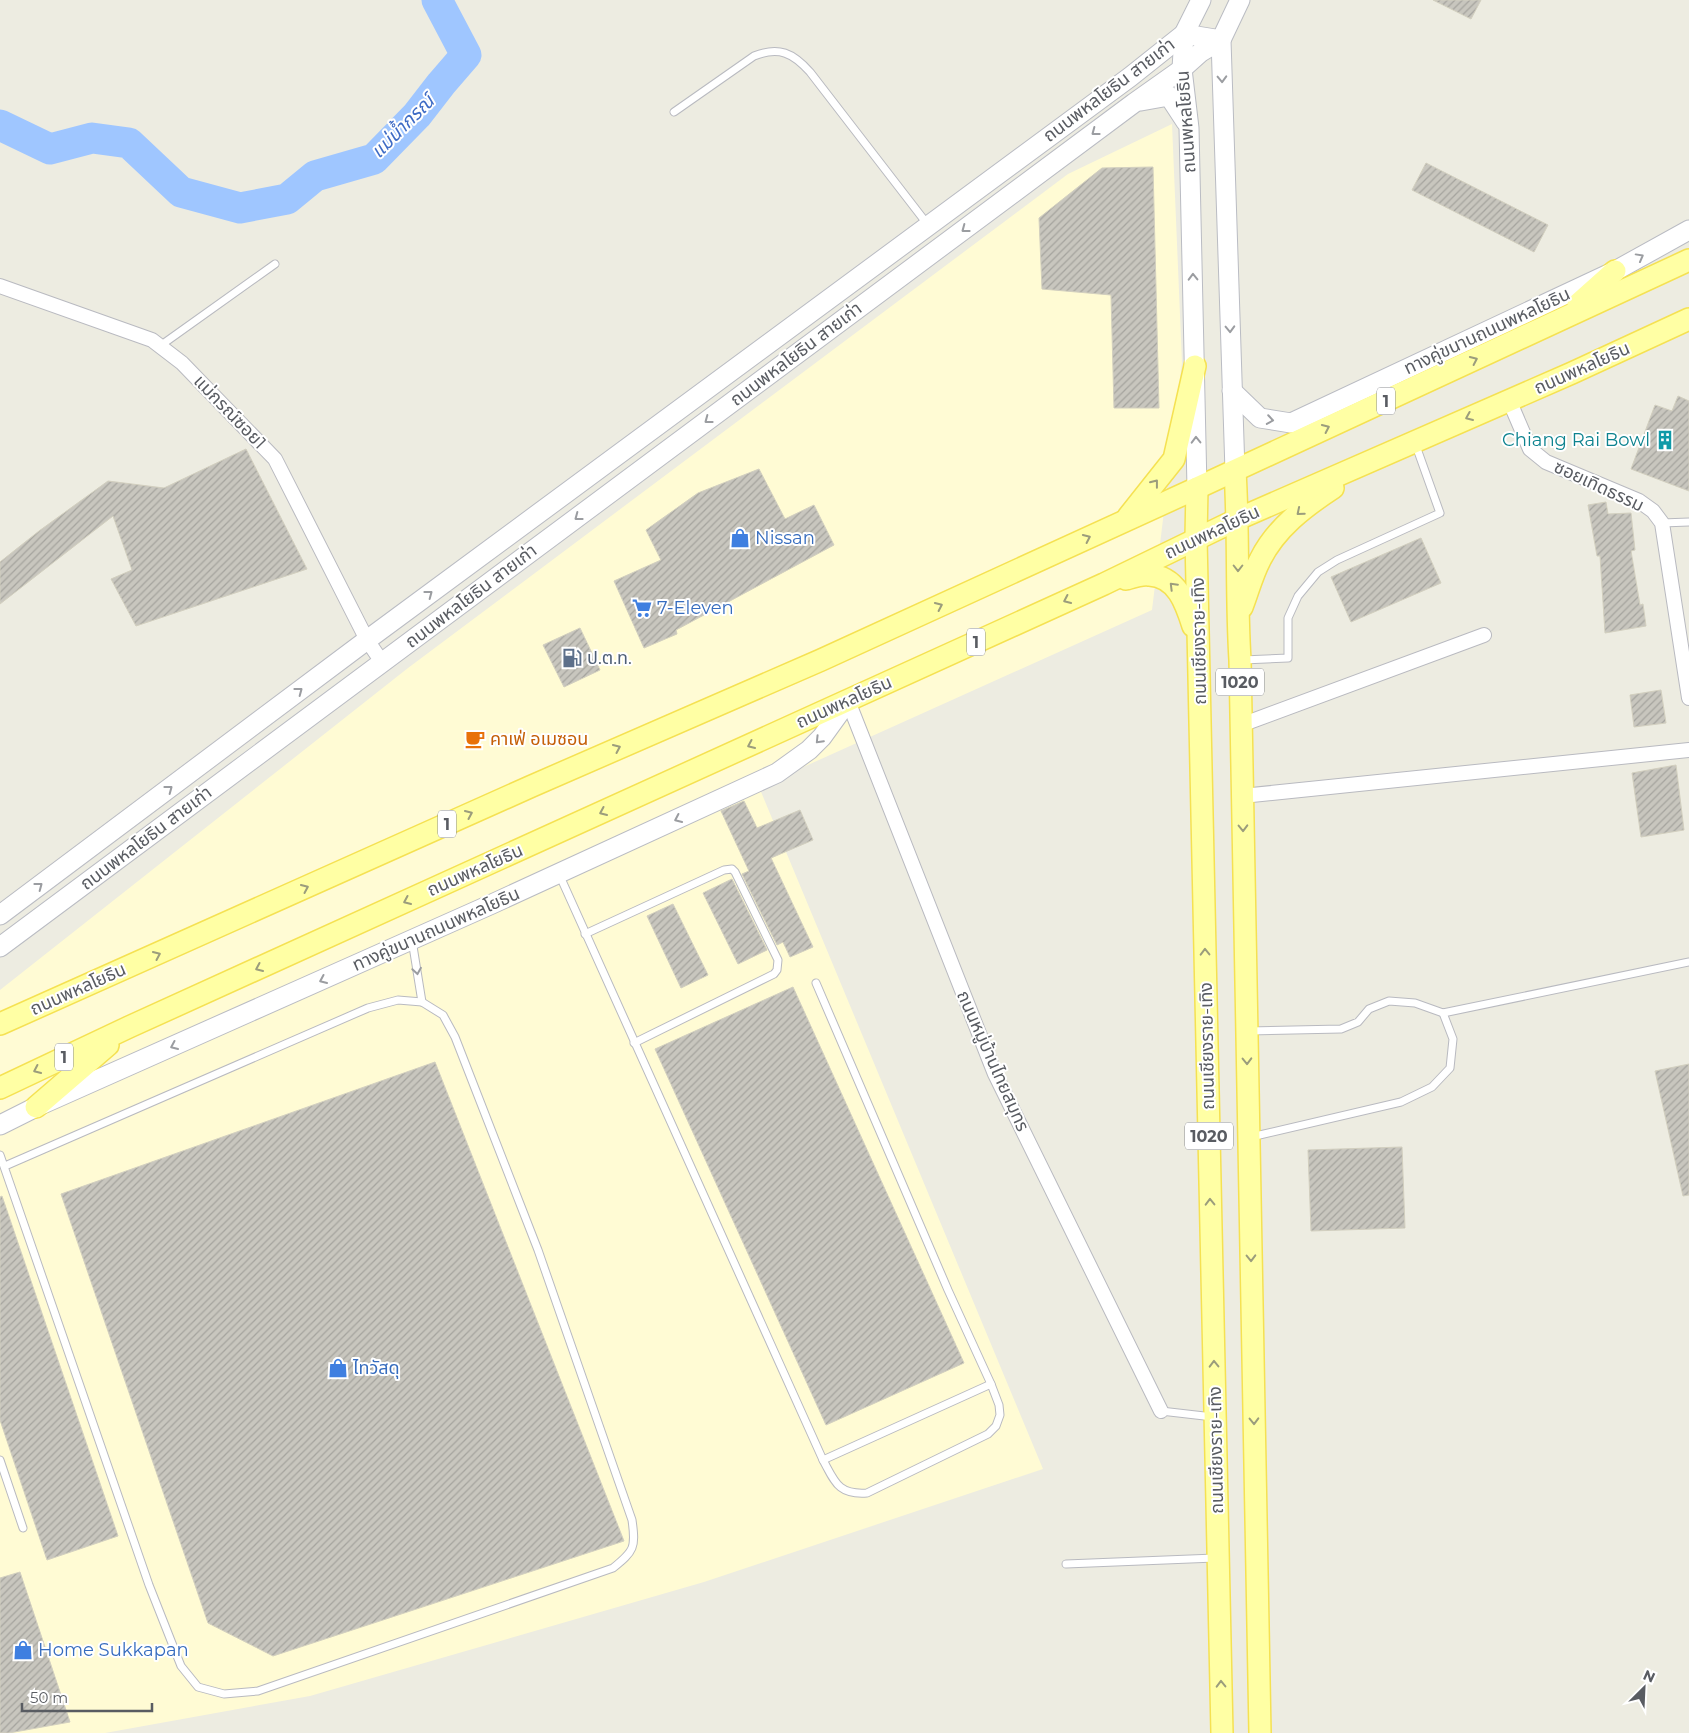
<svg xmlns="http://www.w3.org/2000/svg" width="1689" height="1733" viewBox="0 0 1689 1733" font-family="Montserrat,'Noto Sans Thai',sans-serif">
<defs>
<pattern id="building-hatch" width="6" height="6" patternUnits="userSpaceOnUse" patternTransform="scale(1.25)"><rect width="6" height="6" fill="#c8c6be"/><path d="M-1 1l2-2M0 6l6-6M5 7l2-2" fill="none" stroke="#a5a49e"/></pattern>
</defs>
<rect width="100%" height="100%" fill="#edece1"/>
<polygon fill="#fffbd4" points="1172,124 1182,363 1152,610 759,787 1043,1469 704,1582 310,1696 105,1733 0,1733 0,990 408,668 1068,174"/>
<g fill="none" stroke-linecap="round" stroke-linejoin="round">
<polyline stroke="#9fc6ff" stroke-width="31" points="0,125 50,149 92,138 129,143 181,192 240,208 287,199 315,176 374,159 417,115 441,84 466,55 437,0"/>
</g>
<g fill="url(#building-hatch)" stroke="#d2cfbf">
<polygon points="1433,0 1481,0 1471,19"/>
<polygon points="1426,163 1548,225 1534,252 1412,190"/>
<polygon points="1153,167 1159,408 1114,408 1111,295 1042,289 1039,218 1102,168"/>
<polygon points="1678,396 1689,401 1689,491 1631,469 1655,405 1672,411"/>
<polygon points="246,449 307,569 136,626 111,579 132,570 113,516 0,604 0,562 39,531 108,481 164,488"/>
<polygon points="759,469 785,519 814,505 834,545 676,630 677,634 644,648 614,581 661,560 646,530 698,493"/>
<polygon points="1606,502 1608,514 1631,513 1635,550 1631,551 1640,605 1643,604 1646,626 1605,633 1600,556 1597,556 1588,505"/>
<polygon points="1421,538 1441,583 1351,622 1331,577"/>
<polygon points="580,628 600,670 564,687 543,645"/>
<polygon points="1661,690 1666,723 1634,727 1630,695"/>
<polygon points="1676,765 1684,830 1641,837 1632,773"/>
<polygon points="744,801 757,828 800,810 813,840 771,858 813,947 790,957 783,942 777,945 742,874 749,871 721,811"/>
<polygon points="732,879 767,950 738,964 703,893"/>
<polygon points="673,904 708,975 681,988 647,916"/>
<polygon points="793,987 964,1363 826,1425 655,1049"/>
<polygon points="435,1062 624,1541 273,1656 208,1623 61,1194"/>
<polygon points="1689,1064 1689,1195 1683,1196 1655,1071"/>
<polygon points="1402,1147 1405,1228 1311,1231 1308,1150"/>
<polygon points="2,1196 118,1536 47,1560 0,1420 0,1197"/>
<polygon points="20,1572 70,1722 9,1733 0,1733 0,1578"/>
</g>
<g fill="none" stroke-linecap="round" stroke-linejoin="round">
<defs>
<g id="lane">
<path d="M674 112 754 56C779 46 793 53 810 72L928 225"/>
<polyline points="160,346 275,264"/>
<polyline points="1662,523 1689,522"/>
<polyline points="1243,660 1288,658 1288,618 1298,596 1318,572 1337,560 1440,513 1415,443"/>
<path d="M559 874 823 1460C835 1482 838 1495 867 1493L988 1434 996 1426 1000 1415 999 1405 991 1384 948 1290 816 983"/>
<polyline points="585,934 724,870 732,869 735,872 778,960 777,970 774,974 634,1043"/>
<polyline points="412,940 422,1002"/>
<polyline points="1249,1031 1341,1029 1358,1022 1369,1009 1389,1001 1415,1003 1443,1013 1689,962"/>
<polyline points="1251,1137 1401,1102 1432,1087 1450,1068 1453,1039 1443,1013"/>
<path d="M0 1155 149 1585 181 1666 198 1687 224 1694 258 1691 613 1568C634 1551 636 1548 632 1520L538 1250 455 1037 443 1015 422 1002 398 1000 368 1008 5 1166"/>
<polyline points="1161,1411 1213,1417"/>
<polyline points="0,1460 23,1528"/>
<polyline points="823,1460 991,1384"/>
<polyline points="1066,1564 1215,1558"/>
</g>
<g id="street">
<polyline points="0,286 152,340 182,363 275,459 367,640 382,662"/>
<polyline points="1509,400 1530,449 1546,462 1639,501 1653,511 1662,523 1689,698"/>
<polyline points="848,701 995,1074 1161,1411"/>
<polyline points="1241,725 1484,635"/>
<polyline points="1242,796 1689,750"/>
</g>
<g id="secondary">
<polyline points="1141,101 1169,96 1186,122"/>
<polyline points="1232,391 1260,418 1291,423 1615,271 1689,230"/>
<polyline points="1235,471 1221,40 1240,0"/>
<polyline points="1197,488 1189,128 1182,69 1184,34 1201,0"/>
<polyline points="0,915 367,640 1130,77 1184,34 1221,40"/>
<polyline points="0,947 1134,103 1182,69 1201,52 1221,40"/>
<polyline points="0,1125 36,1107 492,904 777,773 809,750 822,737 848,701"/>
</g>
<g id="primary">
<polyline points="1578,304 1615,271"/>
<path d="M1235 471C1239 534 1236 597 1240 660L1260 1733"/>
<polyline points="1197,488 1196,538 1222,1733"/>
<polyline points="1128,517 1174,459 1195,366"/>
<path d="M1126 579C1133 577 1142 574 1149 575 1177 576 1186 604 1193 626"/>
<path d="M1242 607C1248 592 1252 575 1260 560 1276 528 1304 507 1333 488"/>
<polyline points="0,1024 532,786 821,660 1197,488 1689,260"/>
<polyline points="0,1088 129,1027 1104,584 1238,519 1572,373 1689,319"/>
<polyline points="36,1107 108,1045"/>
</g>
</defs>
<use href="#lane" stroke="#b9bac0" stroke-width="9"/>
<use href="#street" stroke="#b9bac0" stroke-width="16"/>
<use href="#secondary" stroke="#babcc3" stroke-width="21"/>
<use href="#primary" stroke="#f5e152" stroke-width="24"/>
<use href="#lane" stroke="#fff" stroke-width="7"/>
<use href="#street" stroke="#fff" stroke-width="14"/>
<use href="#secondary" stroke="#fff" stroke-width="19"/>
<use href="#primary" stroke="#ffffa4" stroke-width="21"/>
</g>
<defs><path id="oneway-chevron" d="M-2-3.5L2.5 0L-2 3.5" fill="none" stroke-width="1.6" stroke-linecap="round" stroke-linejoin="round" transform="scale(1.25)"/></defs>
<g stroke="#9b9da1">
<use href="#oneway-chevron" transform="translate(1222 79) rotate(88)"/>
<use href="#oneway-chevron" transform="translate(1095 132) rotate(143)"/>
<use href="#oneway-chevron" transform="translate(965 229) rotate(143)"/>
<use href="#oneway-chevron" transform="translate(1640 257) rotate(-29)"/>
<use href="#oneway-chevron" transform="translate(1193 277) rotate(-91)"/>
<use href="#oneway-chevron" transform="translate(1230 329) rotate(88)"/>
<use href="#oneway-chevron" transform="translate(708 420) rotate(143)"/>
<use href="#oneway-chevron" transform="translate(1270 420) rotate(9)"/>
<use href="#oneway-chevron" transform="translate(1196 440) rotate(-91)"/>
<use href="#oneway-chevron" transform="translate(578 517) rotate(143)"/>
<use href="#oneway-chevron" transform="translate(429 594) rotate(-37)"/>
<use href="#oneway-chevron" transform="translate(299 691) rotate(-37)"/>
<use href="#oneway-chevron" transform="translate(819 740) rotate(134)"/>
<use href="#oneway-chevron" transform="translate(169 789) rotate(-37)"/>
<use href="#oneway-chevron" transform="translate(678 819) rotate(155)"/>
<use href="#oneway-chevron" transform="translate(39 886) rotate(-37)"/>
<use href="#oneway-chevron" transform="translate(417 971) rotate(81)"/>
<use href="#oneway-chevron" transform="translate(323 980) rotate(156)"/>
<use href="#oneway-chevron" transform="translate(174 1046) rotate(156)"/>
</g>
<g stroke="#9b9d7c">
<use href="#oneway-chevron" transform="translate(1474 360) rotate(-25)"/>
<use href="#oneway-chevron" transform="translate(1469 417) rotate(157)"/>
<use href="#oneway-chevron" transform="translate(1326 428) rotate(-25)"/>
<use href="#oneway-chevron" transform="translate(1155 483) rotate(-52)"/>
<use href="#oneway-chevron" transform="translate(1300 512) rotate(140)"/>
<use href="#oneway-chevron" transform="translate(1087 538) rotate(-25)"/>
<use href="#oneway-chevron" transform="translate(1238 568) rotate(90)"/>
<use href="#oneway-chevron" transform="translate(1173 586) rotate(-135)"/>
<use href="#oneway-chevron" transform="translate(1067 600) rotate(155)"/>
<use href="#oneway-chevron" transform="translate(939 606) rotate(-25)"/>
<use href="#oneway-chevron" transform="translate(751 745) rotate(156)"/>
<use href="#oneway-chevron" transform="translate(617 748) rotate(-24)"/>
<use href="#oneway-chevron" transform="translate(603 812) rotate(156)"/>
<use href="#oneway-chevron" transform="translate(469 814) rotate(-24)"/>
<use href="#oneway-chevron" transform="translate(1243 828) rotate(89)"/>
<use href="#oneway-chevron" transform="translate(305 888) rotate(-24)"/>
<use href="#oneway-chevron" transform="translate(407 901) rotate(156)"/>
<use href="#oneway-chevron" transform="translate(1205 952) rotate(-91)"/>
<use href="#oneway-chevron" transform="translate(157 955) rotate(-24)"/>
<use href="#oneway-chevron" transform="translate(259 968) rotate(156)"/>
<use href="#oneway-chevron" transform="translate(1247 1061) rotate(89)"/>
<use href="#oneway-chevron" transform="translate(37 1070) rotate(155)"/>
<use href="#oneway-chevron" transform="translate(1210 1202) rotate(-91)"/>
<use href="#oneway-chevron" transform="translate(1251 1258) rotate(89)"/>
<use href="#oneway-chevron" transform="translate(1214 1364) rotate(-91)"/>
<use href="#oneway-chevron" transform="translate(1254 1421) rotate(89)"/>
<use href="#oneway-chevron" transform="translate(1221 1684) rotate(-91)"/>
</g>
<defs>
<symbol id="building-bare" viewBox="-9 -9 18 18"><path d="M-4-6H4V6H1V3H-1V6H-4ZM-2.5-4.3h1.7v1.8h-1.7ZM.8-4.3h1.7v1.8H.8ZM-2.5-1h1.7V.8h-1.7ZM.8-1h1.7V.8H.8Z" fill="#0f9aa8" stroke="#fff" stroke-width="2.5" paint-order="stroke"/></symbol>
<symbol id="shop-bare" viewBox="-9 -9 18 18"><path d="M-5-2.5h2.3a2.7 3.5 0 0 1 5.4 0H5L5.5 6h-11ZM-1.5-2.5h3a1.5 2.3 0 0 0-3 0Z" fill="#3f7fe0" stroke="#fff" stroke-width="2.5" paint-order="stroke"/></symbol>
<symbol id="supermarket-bare" viewBox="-9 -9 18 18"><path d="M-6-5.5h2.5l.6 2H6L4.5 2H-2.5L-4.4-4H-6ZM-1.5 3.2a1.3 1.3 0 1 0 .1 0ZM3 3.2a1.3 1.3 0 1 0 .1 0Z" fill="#3f7fe0" stroke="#fff" stroke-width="2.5" paint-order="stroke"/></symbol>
<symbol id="fuel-bare" viewBox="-9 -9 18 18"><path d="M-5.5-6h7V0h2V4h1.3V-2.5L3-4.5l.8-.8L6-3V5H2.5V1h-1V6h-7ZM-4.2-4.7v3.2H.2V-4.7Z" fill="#5c6f8a" stroke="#fff" stroke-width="2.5" paint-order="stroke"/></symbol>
<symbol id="cafe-bare" viewBox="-9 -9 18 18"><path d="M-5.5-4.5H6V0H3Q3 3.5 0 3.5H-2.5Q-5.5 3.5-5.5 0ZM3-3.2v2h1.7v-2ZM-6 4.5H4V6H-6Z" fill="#e8710a" stroke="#fff" stroke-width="2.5" paint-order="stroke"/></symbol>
</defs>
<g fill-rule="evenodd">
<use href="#building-bare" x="1651" y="426" width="28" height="28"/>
<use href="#shop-bare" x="726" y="524" width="28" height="28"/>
<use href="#supermarket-bare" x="628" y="594" width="28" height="28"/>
<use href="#fuel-bare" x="558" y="644" width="28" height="28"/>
<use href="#cafe-bare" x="461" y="725" width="28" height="28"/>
<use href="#shop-bare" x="324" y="1354" width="28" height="28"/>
<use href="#shop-bare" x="9" y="1636" width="28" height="28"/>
</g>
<g text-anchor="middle" stroke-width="4" stroke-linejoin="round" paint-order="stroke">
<g fill="#fff" stroke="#8b8d91" stroke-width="1">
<rect x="1377" y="387.5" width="18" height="27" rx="4"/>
<rect x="967" y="628.5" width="18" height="27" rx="4"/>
<rect x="1216" y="668.5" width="48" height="27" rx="4"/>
<rect x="438" y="810.5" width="18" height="27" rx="4"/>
<rect x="55" y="1043.5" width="18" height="27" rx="4"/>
<rect x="1185" y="1122.5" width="48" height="27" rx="4"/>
</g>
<g font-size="16" font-weight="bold" fill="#595c62">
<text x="1386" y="407">1</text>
<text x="976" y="648">1</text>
<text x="1240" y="688">1020</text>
<text x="447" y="830">1</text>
<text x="64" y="1063">1</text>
<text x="1209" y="1142">1020</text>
</g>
<g font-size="18" fill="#595c62" stroke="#fff">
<text transform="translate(1109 90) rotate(-37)" y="6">ถนนพหลโยธิน สายเก่า</text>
<text transform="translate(1186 122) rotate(-94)" y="6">ถนนพหลโยธิน</text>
<text transform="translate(1487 331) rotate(-25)" y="6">ทางคู่ขนานถนนพหลโยธิน</text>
<text transform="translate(796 354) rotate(-37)" y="6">ถนนพหลโยธิน สายเก่า</text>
<text transform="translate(1582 368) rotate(-24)" y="6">ถนนพหลโยธิน</text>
<text transform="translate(230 412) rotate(46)" y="6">แม่กรณ์ซอย1</text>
<text transform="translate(1599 486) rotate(25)" y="6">ซอยเทิดธรรม</text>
<text transform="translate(1212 532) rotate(-25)" y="6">ถนนพหลโยธิน</text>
<text transform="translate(471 596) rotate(-37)" y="6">ถนนพหลโยธิน สายเก่า</text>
<text transform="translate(1199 641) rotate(-91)" y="6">ถนนเชียงราย-เทิง</text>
<text transform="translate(844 702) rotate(-24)" y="6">ถนนพหลโยธิน</text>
<text transform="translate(146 838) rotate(-37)" y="6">ถนนพหลโยธิน สายเก่า</text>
<text transform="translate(475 870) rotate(-24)" y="6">ถนนพหลโยธิน</text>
<text transform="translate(436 929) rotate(-24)" y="6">ทางคู่ขนานถนนพหลโยธิน</text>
<text transform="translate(78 989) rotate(-24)" y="6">ถนนพหลโยธิน</text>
<text transform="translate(1207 1046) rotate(-91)" y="6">ถนนเชียงราย-เทิง</text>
<text transform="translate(993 1061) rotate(66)" y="6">ถนนหมู่บ้านไทยสมุทร</text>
<text transform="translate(1216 1450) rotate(-91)" y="6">ถนนเชียงราย-เทิง</text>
</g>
<g font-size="18" fill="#0d838f" stroke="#fff" text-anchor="end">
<text x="1650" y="446">Chiang Rai Bowl</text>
</g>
<g font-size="18" fill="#366cbe" stroke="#fff" text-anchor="start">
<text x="755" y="544">Nissan</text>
<text x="657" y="614">7-Eleven</text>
<text x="353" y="1374">ไทวัสดุ</text>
<text x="38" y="1656">Home Sukkapan</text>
</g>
<g font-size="18" fill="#4e5e75" stroke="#fff" text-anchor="start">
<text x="587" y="664">ป.ต.ท.</text>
</g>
<g font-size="18" fill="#c56008" stroke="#fff" text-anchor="start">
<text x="490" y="745">คาเฟ่ อเมซอน</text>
</g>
<g font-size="19" font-style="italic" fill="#3e6bc5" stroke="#fff">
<text transform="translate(402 126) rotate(-45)" y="7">แม่น้ำกรณ์</text>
</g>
</g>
<g transform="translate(1644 1688) rotate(24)" stroke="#ffffff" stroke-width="4" paint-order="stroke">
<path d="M0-4L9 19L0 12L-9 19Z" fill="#595c62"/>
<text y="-8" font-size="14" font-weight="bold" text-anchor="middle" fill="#595c62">N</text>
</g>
<path d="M22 1703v8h130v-8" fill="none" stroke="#595c62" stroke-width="2.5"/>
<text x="30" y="1703" font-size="15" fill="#595c62" stroke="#ffffff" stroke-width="4" paint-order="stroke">50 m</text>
</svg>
